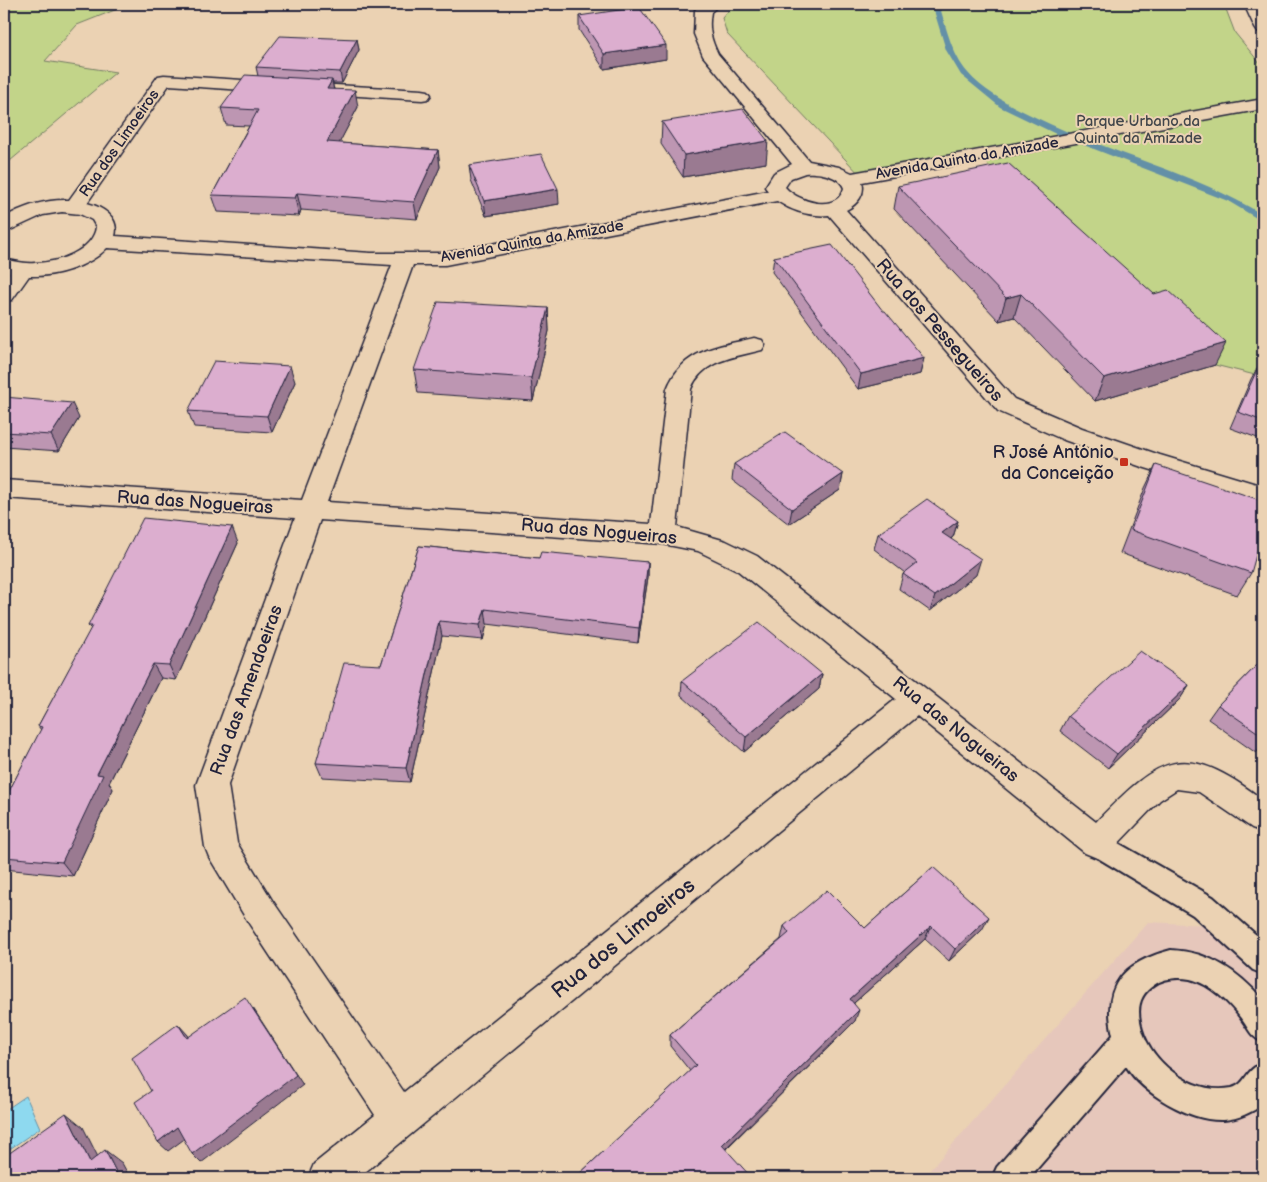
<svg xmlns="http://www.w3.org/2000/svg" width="1267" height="1182" viewBox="0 0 1267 1182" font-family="'Balsamiq Sans',sans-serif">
<rect width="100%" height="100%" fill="#ebd2b3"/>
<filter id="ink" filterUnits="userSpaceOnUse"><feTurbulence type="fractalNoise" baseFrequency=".02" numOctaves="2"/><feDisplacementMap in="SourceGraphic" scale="10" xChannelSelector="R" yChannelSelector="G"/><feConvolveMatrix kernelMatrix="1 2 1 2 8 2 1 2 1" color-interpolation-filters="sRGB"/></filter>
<g filter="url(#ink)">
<polygon fill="#e6c7bb" points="1148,922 1207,925 1263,976 1263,1178 923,1178"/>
<g fill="#c2d489" stroke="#727b62">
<polygon points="4,4 130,4 77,25 45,61 116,72 4,166"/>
<polygon points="734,4 1224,4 1235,33 1263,67 1263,73 1258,77 1263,91 1263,377 1215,365 978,156 862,177 727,34 722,18"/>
</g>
<polygon fill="#8ed9ef" stroke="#6390a7" points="26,1096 40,1128 4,1153 4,1111"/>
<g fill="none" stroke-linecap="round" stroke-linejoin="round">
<path fill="#6390a7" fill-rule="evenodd" d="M932 4H939C946 27 952 55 968 73 984 92 1015 108 1037 118 1111 154 1194 172 1263 215V222L1228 201 1058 135 1000 107 961 75 946 50Z"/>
<defs>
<g id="service">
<polygon points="1097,831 1213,897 1263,941 1263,974 1253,970 1193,915 1088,852 1084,843 1088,834"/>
<path d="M1171 950C1210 952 1238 971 1263 1000V1042C1251 1037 1250 1031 1243 1021 1231 1004 1211 984 1190 979 1178 977 1164 978 1154 985 1141 994 1137 1005 1140 1021 1146 1060 1191 1096 1232 1088 1247 1084 1245 1069 1263 1063V1105C1251 1112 1239 1119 1224 1120 1191 1122 1143 1094 1126 1066L1029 1178H992L997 1167 1113 1035C1101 984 1125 962 1171 950Z"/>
</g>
<g id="minor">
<path d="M702 4H720L711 12C708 28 711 40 718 54L809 161 839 167 852 173 1263 99V109L862 182C866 194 857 205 846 210L1014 399 1082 428 1160 455 1263 486V504L1142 467 1064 440 998 411 829 215C811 217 792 211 777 201L445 265H413L327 502 651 524 667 389C683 349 717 347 754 338L762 340 765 345 762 350C735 357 702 360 691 389L677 527 726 541 757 556 1096 822C1160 756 1183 739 1263 800V832L1252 828 1199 792 1177 789 1160 800 1109 853 1097 858 1085 853 917 716 358 1178H308L314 1164 375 1115 248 922 209 857 205 847 196 785 295 518 4 498V480L302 500 392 265 107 248C89 267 55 277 29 276L12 300 4 301V280L9 273 4 271V259C14 261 24 264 35 263 57 263 93 251 96 227L92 220 80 214 62 212 43 215 4 233V218C22 206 47 199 69 200L158 76 164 75 275 82 281 83 284 87 281 91 275 92 169 85 87 203C102 207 120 217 115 236L371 253H445L768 191 765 187 774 173 792 164 703 56 694 34 695 10ZM805 173C818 172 839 175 844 188 837 214 798 202 785 187L791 178ZM320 520 663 544 698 551 737 570 896 699 404 1092 272 900 237 843 228 785Z"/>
<polygon points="1244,4 1260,4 1263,11 1263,33 1257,31 1255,28"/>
<polygon points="318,84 422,90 428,91 431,95 428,99 422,100 312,93 309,89 312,85"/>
</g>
</defs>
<use href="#service" stroke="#22223b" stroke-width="4"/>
<use href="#minor" stroke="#22223b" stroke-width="3"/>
<use href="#service" fill="#ebd2b3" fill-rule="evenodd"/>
<use href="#minor" fill="#ebd2b3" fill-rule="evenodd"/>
</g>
<g fill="#bd96b2" stroke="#22223b">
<polygon points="579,16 666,59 604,69 579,30"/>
<polygon points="357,39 359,50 342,83 332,83 334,89 358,107 339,143 438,150 440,167 417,219 301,210 299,216 218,212 212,195 249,126 226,125 221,108 258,76 256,67"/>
<polygon points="662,122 766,163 683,177 661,144"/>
<polygon points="469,165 559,204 486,216 471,180"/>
<polygon points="898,186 1215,365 1095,401 1014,317 999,321 894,209"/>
<polygon points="774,257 924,358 920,374 858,389 772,272"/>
<polygon points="548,308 549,331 533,401 418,393 414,370"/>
<polygon points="1260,363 1263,364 1263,440 1230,428 1251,379"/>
<polygon points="295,382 272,432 194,427 188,411"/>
<polygon points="4,397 79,418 59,451 4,447"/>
<polygon points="734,464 843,474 840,490 789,524 732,480"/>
<polygon points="1156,465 1251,573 1237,595 1120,553 1145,488"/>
<polygon points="958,521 953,537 951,539 976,575 930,611 899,589 903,574 905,573 874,549 878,534"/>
<polygon points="238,543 176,680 161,678 109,783 113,789 73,876 4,869 4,801 41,730 38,726 91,629 88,626"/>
<polygon points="419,546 539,558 648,562 648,577 638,643 487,624 483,640 442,636 410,782 322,777 316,763 381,665"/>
<polygon points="1263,659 1263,745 1256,753 1208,719 1218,705"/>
<polygon points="822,674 819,689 744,752 681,695 682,681"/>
<polygon points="1189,685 1180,699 1108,768 1060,731 1068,716"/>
<polygon points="933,867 982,930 949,961 925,939 854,1003 855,1021 726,1149 575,1178 690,1071 670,1046 670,1035 781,939 784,926 865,928"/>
</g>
<g fill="#9a7a91" stroke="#22223b">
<polygon points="357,39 359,50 342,83 340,72"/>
<polygon points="666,45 666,59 604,69 604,54"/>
<polygon points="332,80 335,97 327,89"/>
<polygon points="355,90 358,107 331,159 327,142"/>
<polygon points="768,141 766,163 683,177 684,155"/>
<polygon points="438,150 440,167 417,219 414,202"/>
<polygon points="558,189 559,204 486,216 484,201"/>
<polygon points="297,193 301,210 299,216 295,198"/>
<polygon points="1021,294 1014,317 999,321 1006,298"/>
<polygon points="548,308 549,331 533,401 531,378"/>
<polygon points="1226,343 1215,365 1095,401 1104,378"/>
<polygon points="924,358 920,374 858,389 861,374"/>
<polygon points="290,366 295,382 272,432 267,416"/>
<polygon points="72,403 79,418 59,451 51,435"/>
<polygon points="843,474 840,490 789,524 792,509"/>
<polygon points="958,521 953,537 937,548 942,533"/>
<polygon points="232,527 238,543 176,680 169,665"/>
<polygon points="981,559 976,575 930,611 935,596"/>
<polygon points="648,562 648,577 638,643 639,628"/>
<polygon points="485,609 487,624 483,640 480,625"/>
<polygon points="439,621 442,636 410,782 406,768"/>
<polygon points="153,664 161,678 109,783 113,789 73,876 62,862 97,774"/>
<polygon points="822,674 819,689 744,752 746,737"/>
<polygon points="1189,685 1180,699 1108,768 1117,754"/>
<polygon points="989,917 982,930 949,961 955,949"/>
<polygon points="931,926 925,939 845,1011 850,999"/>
<polygon points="253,1008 303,1085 201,1163 192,1154"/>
<polygon points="859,1010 855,1021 720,1154 722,1145"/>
<polygon points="178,1024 188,1035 196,1049 187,1038"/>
<polygon points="66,1113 83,1127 107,1175 90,1162"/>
<polygon points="177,1127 187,1137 168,1151 158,1142"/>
<polygon points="105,1150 122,1163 130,1178 119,1178"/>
</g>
<g fill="#dcaecf" stroke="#22223b">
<polygon points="639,7 666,45 604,54 579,16"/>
<polygon points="280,36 357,39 340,72 256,67"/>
<polygon points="245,75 332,80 327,89 355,90 327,142 438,150 414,202 297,193 295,198 212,195 258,110 221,108"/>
<polygon points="743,109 768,141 684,155 662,122"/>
<polygon points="541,154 558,189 484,201 469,165"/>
<polygon points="1008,163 1154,294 1168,290 1226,343 1104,378 1021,294 1006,298 898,186"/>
<polygon points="832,245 883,311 885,311 924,358 861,374 774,257"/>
<polygon points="438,302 548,308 531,378 414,370"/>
<polygon points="214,361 290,366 267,416 188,411"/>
<polygon points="1260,363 1263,364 1263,421 1238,412"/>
<polygon points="4,397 72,403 51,435 4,432"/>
<polygon points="785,432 843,474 792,509 734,464"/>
<polygon points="1156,465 1263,501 1263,530 1251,573 1131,530"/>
<polygon points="927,499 958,521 942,533 981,559 935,596 903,574 917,563 878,534"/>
<polygon points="143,518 232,527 169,665 153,664 97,774 103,775 62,862 4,857 4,801 42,727 38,726 92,626 88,626"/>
<polygon points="419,546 539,558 541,552 648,562 639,628 485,609 480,625 439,621 406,768 316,763 344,663 381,665"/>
<polygon points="759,622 822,674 746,737 682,681"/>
<polygon points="1140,651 1189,685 1117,754 1068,716"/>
<polygon points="1263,659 1263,736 1218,705"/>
<polygon points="933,867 989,917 955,949 931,926 850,999 859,1010 722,1145 752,1178 575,1178 696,1065 670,1035 789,933 784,926 827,890 865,928"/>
<polygon points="245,997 296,1075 192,1154 177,1127 158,1142 135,1102 151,1091 132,1058 178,1024 187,1038"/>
<polygon points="66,1113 90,1162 105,1150 119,1178 4,1178 4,1157"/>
</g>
</g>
<rect fill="#c8321e" stroke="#ebd2b3" stroke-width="2" x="1119" y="457" width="10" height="10" rx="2.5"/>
<g text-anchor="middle" stroke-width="4" stroke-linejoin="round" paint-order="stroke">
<g font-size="15" fill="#42464b" stroke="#ebd2b3">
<text x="1138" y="126">Parque Urbano da<tspan x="1138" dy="17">Quinta da Amizade</tspan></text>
</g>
<g font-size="15" fill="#22223b" stroke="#ebd2b3">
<text transform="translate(119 143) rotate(-55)" y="5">Rua dos Limoeiros</text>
<text transform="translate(967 158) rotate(-10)" y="5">Avenida Quinta da Amizade</text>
<text transform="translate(532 241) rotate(-10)" y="5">Avenida Quinta da Amizade</text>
</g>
<g font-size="18" fill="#22223b" stroke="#ebd2b3">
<text transform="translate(940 330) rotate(49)" y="6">Rua dos Pessegueiros</text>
<text transform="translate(195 502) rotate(4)" y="6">Rua das Nogueiras</text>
<text transform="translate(599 531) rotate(5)" y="6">Rua das Nogueiras</text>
<text transform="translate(246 690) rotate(-70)" y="6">Rua das Amendoeiras</text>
<text transform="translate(956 729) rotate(39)" y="6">Rua das Nogueiras</text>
</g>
<g font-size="18" fill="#22223b" stroke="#ebd2b3" text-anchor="end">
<text x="1114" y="458">R José António<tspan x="1114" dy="21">da Conceição</tspan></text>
</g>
<g font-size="21" fill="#22223b" stroke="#ebd2b3">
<text transform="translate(623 938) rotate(-39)" y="7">Rua dos Limoeiros</text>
</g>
</g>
<rect width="1267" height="1182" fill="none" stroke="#ebd2b3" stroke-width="20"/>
<rect x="10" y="10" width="1247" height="1162" fill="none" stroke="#22223b" stroke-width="2" filter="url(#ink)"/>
</svg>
